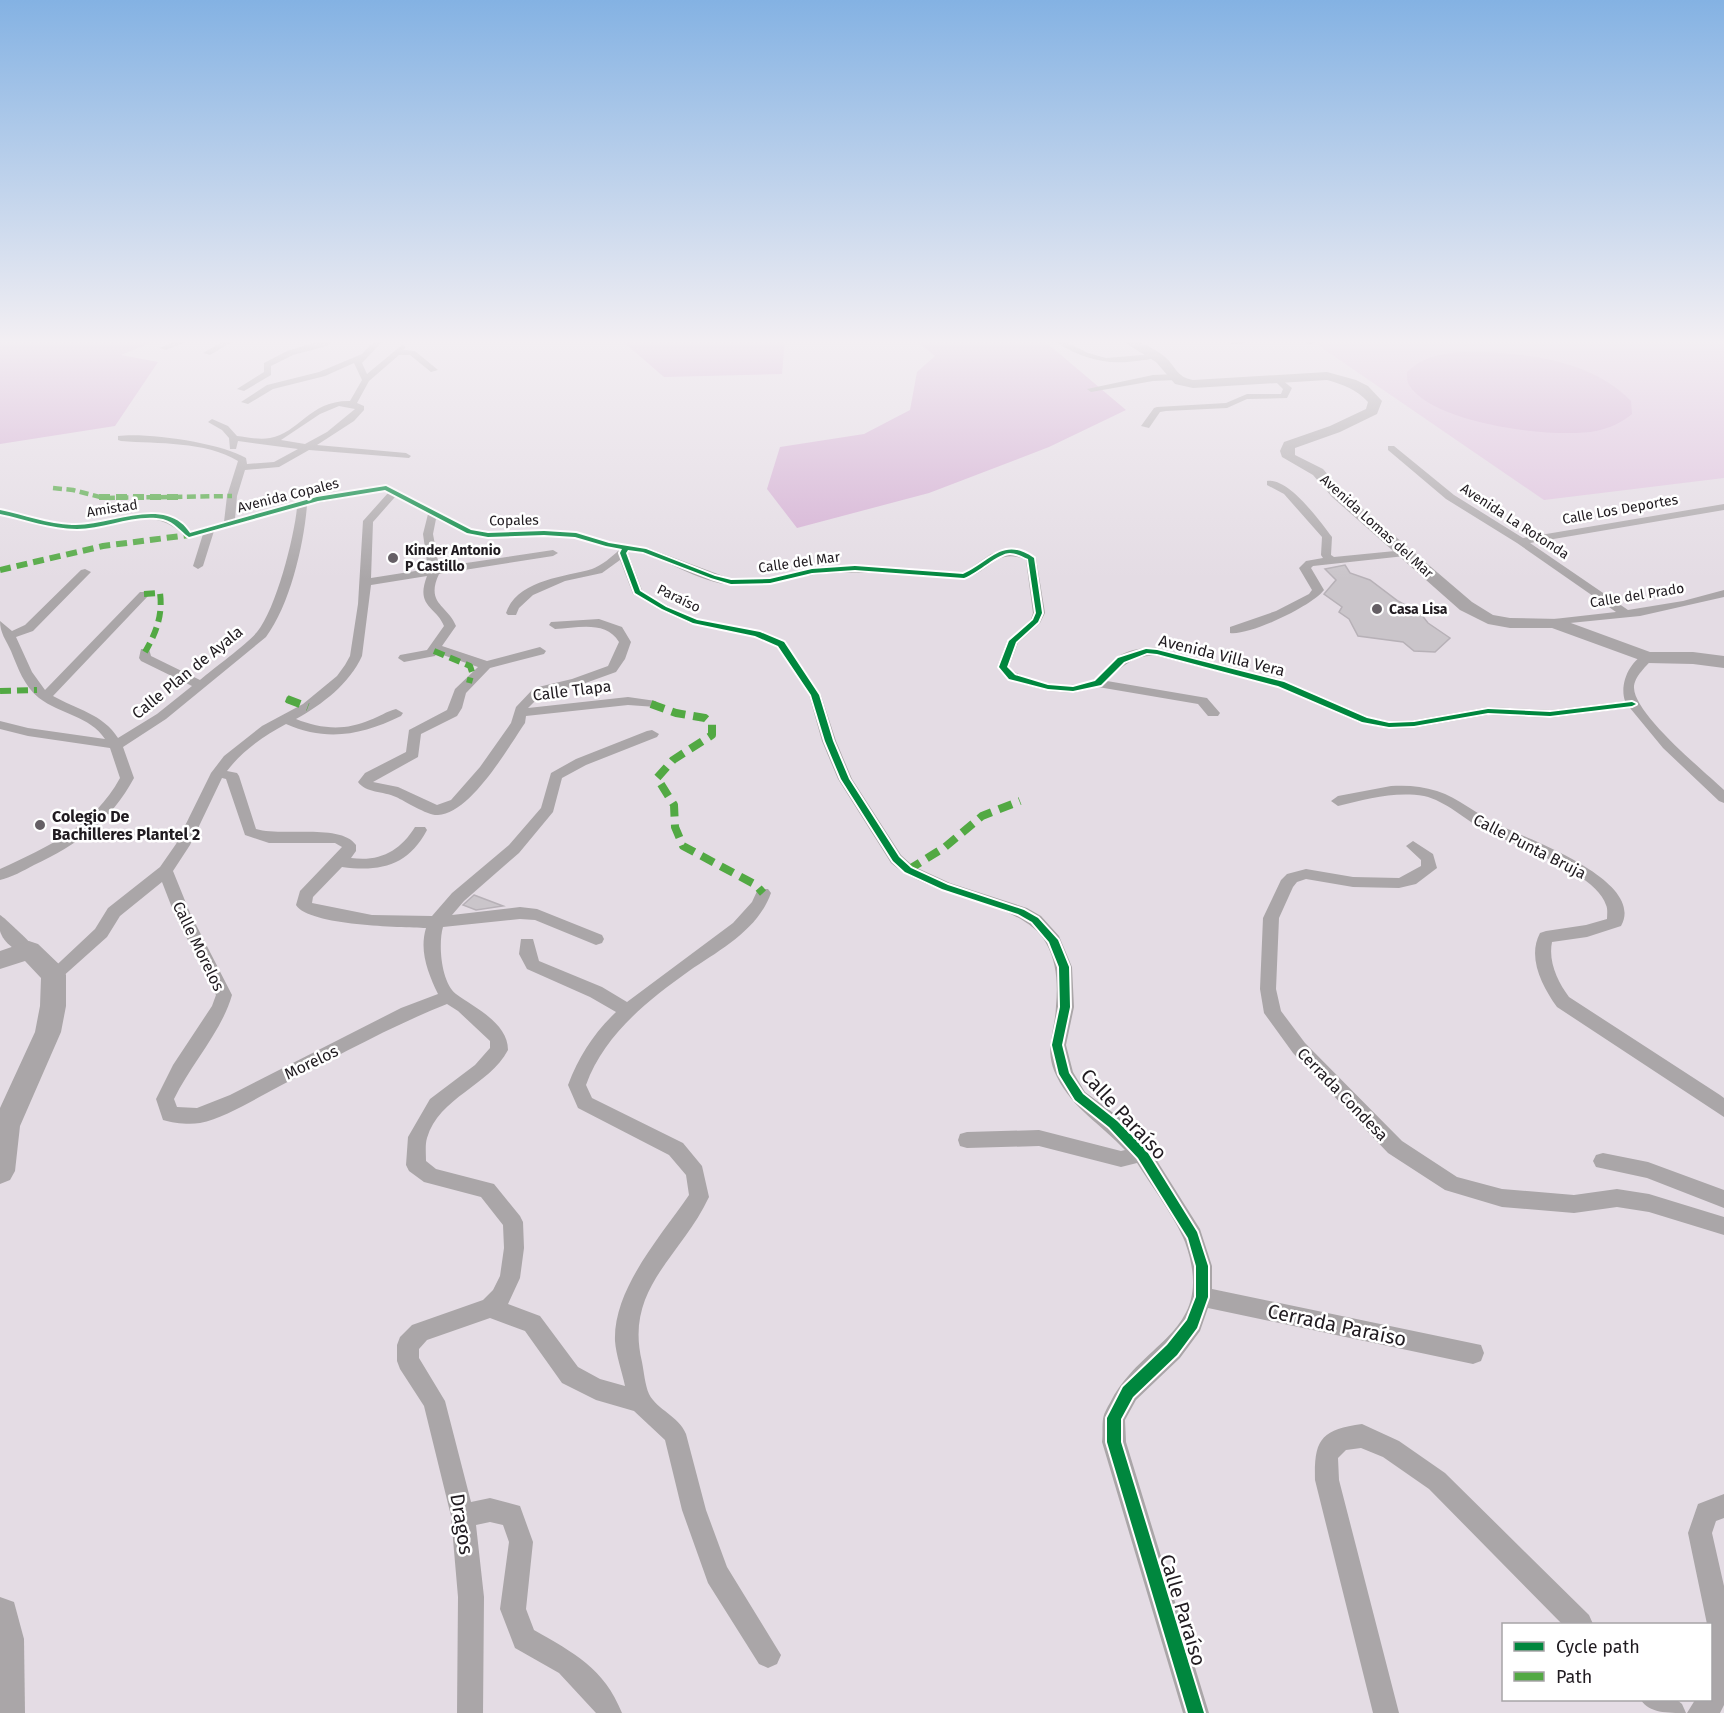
<svg xmlns="http://www.w3.org/2000/svg" width="1724" height="1713" viewBox="0 0 1724 1713" font-family="'Fira Sans',sans-serif">
<rect width="100%" height="100%" fill="#e4dce4"/>
<polygon fill="#dfc3de" points="1309,339 1724,339 1724,478 1544,500"/>
<g fill="#d4afd3">
<polygon points="0,339 160,339 121,355 158,362 115,426 0,444"/>
<polygon points="620,339 785,339 782,374 664,377"/>
<polygon points="914,339 1042,339 1126,410 1049,447 929,493 797,528 767,489 780,447 864,434 910,410 917,372 935,356"/>
<path d="M1463 352C1520 352 1589 358 1631 401L1632 414C1621 423 1610 428 1596 431 1554 439 1433 424 1409 385 1407 382 1407 376 1407 372 1423 356 1442 354 1463 352Z"/>
</g>
<g fill="#cac5ca" stroke="#b7b1b7" stroke-width="1.5">
<polygon points="1345,565 1350,573 1370,580 1398,601 1421,614 1428,623 1450,638 1435,652 1414,651 1403,642 1358,636 1349,619 1339,612 1342,607 1324,594 1336,580 1325,569"/>
<polygon points="474,895 503,906 476,910 463,905"/>
</g>
<g fill="none" stroke-linecap="round" stroke-linejoin="round">
<g fill="#aaa6a8" fill-rule="evenodd">
<polygon points="181,339 193,339 166,350 159,348"/>
<polygon points="227,339 237,339 210,355 203,353"/>
<polygon points="326,339 334,341 327,346 293,355 271,366 271,375 244,391 237,389 264,372 264,363 287,351"/>
<path d="M376 339H385L362 363 367 374 402 345 406 347 403 350 415 351 438 370 431 372 410 355H399L369 381 357 403 364 406V410L354 421 317 445 406 453 411 456 409 458 309 450 279 467 245 470 237 496 235 519 317 496 386 485 472 529 488 532 544 530 576 532 609 542 648 548 731 579 770 578 812 568 855 565 963 573 991 554 1010 548 1023 550 1036 558 1045 613 1040 623 1018 643 1009 667C1024 683 1073 691 1093 680 1102 676 1108 663 1117 657 1128 650 1144 647 1157 648L1285 681 1369 717 1389 721 1414 720 1488 707 1550 710 1625 701C1619 684 1630 659 1648 653L1654 657C1647 666 1634 676 1634 688 1635 715 1704 771 1724 790V803L1719 801 1663 748 1630 708 1550 718 1488 715 1414 728 1389 729 1360 723 1277 687 1157 656C1135 654 1122 666 1107 681L1207 698 1220 713 1218 716H1208L1198 704 1098 687 1073 693 1048 691 1008 680 997 667 1007 641 1031 619 1033 613 1026 560C997 547 990 572 964 579 917 576 870 570 823 574 792 576 765 587 733 585 697 583 665 556 629 551L628 553 642 590 668 606 698 619 761 631 785 641 821 695 836 741 852 779 901 855 913 866 950 883 1027 908 1041 916 1059 936 1072 967 1074 1007 1066 1045 1073 1072 1085 1092 1120 1118 1149 1148 1200 1229 1212 1266V1289L1481 1345 1484 1353 1481 1361 1473 1364 1208 1308 1200 1331 1180 1358 1136 1400 1125 1420 1126 1442 1209 1713H1183L1102 1442C1103 1435 1102 1426 1103 1419 1104 1412 1109 1405 1112 1399 1145 1339 1217 1331 1185 1242 1176 1219 1151 1185 1137 1163L1121 1167 1039 1146 967 1148 960 1146 958 1140 960 1134 967 1132 1039 1130 1121 1151 1125 1150C1102 1125 1072 1108 1057 1077 1043 1050 1055 1033 1056 1006 1058 985 1057 962 1046 943 1021 899 932 900 891 863L838 779 822 741 809 695 777 647 754 637 691 624 660 610 633 594 620 560 602 573 565 581 533 595 519 608 516 615H508L506 613C517 580 564 577 592 569 601 566 613 556 619 550L575 538 544 536 488 538 469 535 436 519 433 534 439 567 553 550 558 553 553 556 439 574C425 604 448 605 456 626L442 646 487 661 540 647 546 651 544 654 490 668 466 693 462 708 457 716 421 734 418 757 373 782 398 787 437 805 451 800 480 767 511 723 516 707 534 688 572 679 608 666 619 642C606 620 577 628 555 629L549 625 551 622 599 619 622 627 631 642 625 659 616 672 580 685 542 694 528 708 628 697 656 701 657 704 656 707 628 705 526 716 525 723C508 748 470 814 438 815 428 816 405 801 396 797 383 791 366 793 358 782L365 773 406 752 409 730 447 710 455 689 478 667 437 653 435 656 404 662 398 658 400 655 427 650 444 626C436 606 415 607 427 576L371 585 362 656C349 684 323 704 296 719 321 729 345 731 370 720 379 717 387 711 396 709L403 713 401 716C362 735 327 742 286 724 265 735 242 751 227 771L237 773 239 776 256 829C282 837 341 823 356 845V851L351 858C380 862 400 851 415 827H425L427 830C408 866 380 872 342 867L313 897 312 903 372 915 432 916 452 893 509 845 541 808 551 773 576 759 647 731 652 730 659 734 657 737 586 765 562 778 553 812 519 853 464 901 452 915 520 907 537 909 602 935 604 939 602 943 596 945 535 920 520 919 443 927C438 944 441 982 456 994 475 1008 508 1023 508 1050 489 1086 439 1097 427 1138 425 1144 426 1154 426 1161L436 1169 494 1184 520 1216 523 1222 524 1248 520 1278 508 1304 540 1316 578 1367 600 1379 625 1386C622 1372 616 1355 615 1341 613 1289 661 1236 689 1195L686 1175 669 1155 578 1108 568 1085C579 1056 594 1033 616 1012L590 997 527 969 519 954 521 939H533L539 961 602 987 627 1002 733 923 752 902 758 889H768L771 893C758 930 720 950 689 971 647 1001 604 1035 586 1085L592 1098 683 1143 702 1166 709 1197C681 1257 624 1288 642 1362 644 1372 645 1385 649 1394 657 1410 679 1416 686 1434L706 1510 727 1567 781 1655 777 1664 768 1668 759 1664 708 1583 682 1510 665 1440 634 1411 596 1400 562 1383 525 1331 490 1318 427 1340 419 1349V1358L445 1401 471 1502 490 1498 520 1506 533 1542 526 1609 534 1630C574 1653 604 1668 622 1713H596L559 1673 515 1648 500 1609 509 1542 503 1525 490 1522 476 1525 484 1597 483 1713H457L458 1597 451 1516 424 1406 400 1369 397 1361V1345L400 1337 412 1325 483 1300 493 1290 500 1276 504 1248 503 1225 481 1197 424 1182 409 1171 406 1165 408 1137 430 1099 475 1065 490 1048V1041L458 1011 447 1004C389 1027 334 1058 278 1087 255 1099 225 1118 200 1123 189 1125 173 1123 163 1120L156 1099 173 1065 212 1006 216 995 174 913 162 882 120 916 107 937 60 979 54 981 48 979 46 975 95 929 108 908 160 867 176 844 211 773 224 756 262 726 303 704 337 676 345 665 350 656 358 604 363 521 388 493 385 491 307 505C304 544 290 605 266 637L166 719 123 747 134 778C111 821 77 845 34 865 23 871 12 877 0 880V869C48 847 94 826 120 778L110 748 28 736 0 729V721L28 728 105 739C90 716 60 714 39 698 24 686 18 668 11 651 6 640 0 633 0 621L12 631 25 625 81 570 85 569 91 572 33 631 16 637 32 672 45 690 140 592H148V596L53 696C76 709 103 714 118 738L157 714 192 686 141 661 139 658 141 649H149L151 656 200 680C216 666 245 646 257 632 276 609 294 538 297 508L214 531 203 566 198 569 193 566 203 534 185 537C151 500 115 533 72 530 48 529 24 520 0 515V509C24 514 48 522 73 524 114 526 157 495 191 531L224 522 227 496 238 461C205 441 158 444 121 441L118 440V436C146 432 222 443 246 458L247 464 274 462 298 449 238 441 236 449H230L229 438 222 430 208 422 212 419 228 426 237 436C247 437 259 440 270 438 299 433 310 400 350 401L362 380 354 363 325 376 273 389 248 404 241 402 267 385 319 372 362 354ZM339 406 355 409 327 432 305 444 281 440 320 414ZM395 497 428 514 423 534 428 569 371 578 373 522ZM222 778 226 779 245 835 269 843H335L342 847 300 891 296 905C309 926 402 927 426 928 419 951 428 973 438 994L401 1008 230 1095 197 1108 177 1107 174 1099C191 1064 222 1031 232 995L190 913 173 871 190 845Z"/>
<polygon points="1244,339 1266,339 1233,345 1229,343"/>
<polygon points="1297,339 1308,339 1314,343 1310,345"/>
<path d="M1062 340 1088 353 1106 358 1154 354 1158 356C1152 360 1143 360 1136 361 1106 365 1084 359 1059 344L1058 342Z"/>
<polygon points="1153,375 1176,374 1180,377 1176,380 1153,381 1091,392 1087,389"/>
<polygon points="1277,376 1292,388 1287,398 1247,399 1227,408 1166,411 1160,412 1149,428 1141,426 1154,408 1157,407 1226,403 1247,394 1281,394 1283,389 1273,379"/>
<polygon points="1388,446 1394,446 1454,495 1523,538 1724,504 1724,510 1530,543 1628,610 1683,601 1724,590 1724,597 1640,616 1550,625 1548,623 1554,619 1616,612 1517,543 1446,499 1388,450"/>
<path d="M1267 481C1289 478 1319 520 1332 537L1331 555 1334 557 1405 550 1410 553 1405 556 1313 566 1311 568 1324 590C1312 606 1249 636 1230 633V627L1276 611 1309 594 1312 590 1299 568 1306 561 1323 558 1321 555 1322 537 1284 494 1267 485Z"/>
<path d="M1391 786C1407 785 1422 786 1437 791 1459 798 1476 814 1497 824 1524 838 1647 880 1621 926L1587 937 1552 942C1548 962 1558 982 1569 997L1720 1095 1724 1098V1117L1557 1007C1542 986 1527 957 1540 933L1546 931 1586 925 1607 919C1607 915 1608 909 1606 905 1596 872 1513 845 1484 830 1464 819 1446 801 1424 796 1395 791 1366 799 1338 806L1331 801 1338 796Z"/>
<polygon points="1413,841 1433,854 1437,868 1416,884 1399,888 1353,887 1306,879 1297,882 1293,887 1279,918 1276,989 1281,1011 1305,1043 1402,1141 1457,1177 1502,1189 1574,1195 1617,1189 1649,1194 1724,1217 1724,1235 1649,1212 1617,1207 1574,1213 1502,1207 1445,1190 1388,1153 1293,1053 1264,1013 1260,989 1263,918 1281,880 1287,874 1306,869 1353,877 1399,878 1421,866 1421,860 1406,846"/>
<path d="M0 915C3 916 35 947 37 950L35 954C22 958 3 943 0 931 0 926 0 920 0 915Z"/>
<polygon points="1603,1153 1648,1162 1724,1190 1724,1208 1647,1178 1596,1167 1593,1161 1596,1155"/>
<path d="M1362 1424 1399 1441 1445 1473 1589 1615 1593 1624H1562L1429 1489 1383 1457 1361 1448 1346 1450 1338 1458 1339 1480 1399 1713H1373L1315 1480C1314 1439 1321 1430 1362 1424Z"/>
<polygon points="1724,1494 1724,1518 1716,1521 1712,1533 1724,1586 1724,1705 1720,1713 1687,1713 1695,1700 1710,1700 1710,1624 1707,1624 1688,1533 1698,1504"/>
<path d="M1641 1700H1677L1682 1704 1686 1713C1667 1713 1649 1713 1641 1700Z"/>
</g>
<g fill="#aaa6a8" fill-rule="evenodd">
<path d="M1119 339C1135 339 1151 346 1164 356 1176 366 1176 377 1193 380L1327 372 1356 380 1368 386 1382 401 1377 414 1340 432 1295 448V455L1323 469 1342 491 1472 602 1493 615 1510 618 1560 619 1650 652H1693L1724 656V668L1693 664 1648 663 1552 628H1510L1488 624 1460 610 1332 497 1313 475 1282 457 1280 451 1284 442 1330 426 1366 409 1368 402C1356 389 1344 385 1327 380L1193 388 1175 384 1156 362Z"/>
<polygon points="29,941 38,944 63,968 66,975 66,1006 61,1032 20,1126 15,1171 10,1180 0,1184 0,1108 35,1032 40,1006 41,978 25,961 0,969 0,951"/>
<polygon points="0,1597 14,1602 24,1639 25,1713 0,1713"/>
</g>
<polyline stroke="#52a943" stroke-width="4.5" stroke-dasharray="9 4.5" stroke-linecap="butt" points="53,488 73,490 104,498 232,496"/>
<g stroke="#52a943" stroke-width="6" stroke-dasharray="11 6" stroke-linecap="butt">
<polyline points="99,497 181,497"/>
<polyline points="0,570 103,546 189,535"/>
<path d="M144 594 160 593C163 615 156 633 145 652"/>
<polyline points="434,651 470,666 472,672 469,683"/>
<polyline points="0,691 37,690"/>
<polyline points="286,699 291,701"/>
</g>
<g stroke="#52a943" stroke-width="8" stroke-dasharray="14 8" stroke-linecap="butt">
<polyline points="287,699 308,707"/>
<polyline points="651,704 676,713 705,718 712,724 712,735 673,760 657,778 674,805 675,827 683,846 756,885 763,893"/>
<polyline points="908,870 945,847 982,816 1020,801"/>
</g>
<defs>
<path id="cycleway" d="M386 486 471 530 488 533 544 531 576 533 609 543 646 549 715 576 731 580 770 579 812 569 855 566 963 574C990 562 1003 536 1034 558L1042 613 1038 622 1016 642 1007 667 1015 675 1048 685 1073 687 1095 681 1118 658 1146 649 1157 650 1284 682 1367 718 1389 723 1414 722 1488 709 1550 712 1632 702 1636 704 1632 706 1550 716 1488 713 1414 726 1389 727 1362 722 1278 686 1157 654 1147 653 1124 662 1101 685 1073 691 1048 689 1009 679 999 667 1009 641 1033 620 1036 613 1028 559C1022 556 1016 553 1010 553 998 553 978 573 964 578L855 570 812 573 770 583 731 584 711 578 643 552 628 550 626 553 640 591 666 607 697 620 760 632 784 642 819 695 833 741 849 779 899 857 911 868 948 885 1024 910 1038 918 1058 940 1069 967 1070 1007 1062 1045 1069 1073 1083 1094 1117 1121 1146 1150 1197 1232 1208 1266V1297L1197 1328 1177 1355 1133 1397 1121 1419V1442L1204 1713H1188L1107 1442V1418L1123 1387 1167 1345 1187 1320 1196 1297V1266L1188 1238 1138 1158 1109 1127 1075 1100 1059 1074 1052 1045 1060 1007 1059 967 1049 942 1032 922 1018 914 942 889 905 872 893 861 841 779 825 741 811 695 778 646 755 636 693 623 662 609 635 593 620 553 622 549 606 546 575 537 544 535 488 537 467 533 385 490 318 501 189 537C180 531 175 522 163 519 136 513 104 529 77 529 51 529 25 519 0 514V510C24 515 48 524 72 525 105 527 153 501 181 523 184 525 187 529 190 533L317 497Z"/>
</defs>
<use href="#cycleway" stroke="#fff" stroke-width="4"/>
<use href="#cycleway" fill="#00873e" fill-rule="evenodd"/>
</g>
<linearGradient id="sky" x2="0" y2="1"><stop stop-color="#84b2e3"/><stop offset="0.59" stop-color="#f3eff3"/><stop offset="1" stop-color="#f3eff3" stop-opacity="0"/></linearGradient>
<rect width="1724" height="579" fill="url(#sky)"/>
<g fill="#655f65" stroke="#fff" stroke-width="2">
<circle cx="393" cy="558" r="6"/>
<circle cx="1377" cy="609" r="6"/>
<circle cx="40" cy="825" r="6"/>
</g>
<g text-anchor="middle" stroke-width="5" stroke-linejoin="round" paint-order="stroke">
<g font-size="14" fill="#201b20" stroke="#fff">
<text transform="translate(288 495) rotate(-14)" y="5">Avenida Copales</text>
<text transform="translate(112 508) rotate(-9)" y="5">Amistad</text>
<text transform="translate(1620 509) rotate(-10)" y="5">Calle Los Deportes</text>
<text transform="translate(514 520) rotate(-1)" y="5">Copales</text>
<text transform="translate(1515 521) rotate(33)" y="5">Avenida La Rotonda</text>
<text transform="translate(1377 526) rotate(42)" y="5">Avenida Lomas del Mar</text>
<text transform="translate(799 562) rotate(-8)" y="5">Calle del Mar</text>
<text transform="translate(1637 595) rotate(-9)" y="5">Calle del Prado</text>
<text transform="translate(679 598) rotate(26)" y="5">Paraíso</text>
</g>
<g font-size="14" font-weight="bold" fill="#201b20" stroke="#fff" text-anchor="start">
<text x="405" y="555">Kinder Antonio<tspan x="405" dy="16">P Castillo</tspan></text>
<text x="1389" y="614">Casa Lisa</text>
</g>
<g font-size="16" fill="#201b20" stroke="#fff">
<text transform="translate(1222 655) rotate(14)" y="6">Avenida Villa Vera</text>
<text transform="translate(187 672) rotate(-39)" y="6">Calle Plan de Ayala</text>
<text transform="translate(572 690) rotate(-7)" y="6">Calle Tlapa</text>
<text transform="translate(1530 846) rotate(27)" y="6">Calle Punta Bruja</text>
<text transform="translate(199 946) rotate(64)" y="6">Calle Morelos</text>
<text transform="translate(311 1062) rotate(-26)" y="6">Morelos</text>
<text transform="translate(1343 1094) rotate(46)" y="6">Cerrada Condesa</text>
</g>
<g font-size="16" font-weight="bold" fill="#201b20" stroke="#fff" text-anchor="start">
<text x="52" y="822">Colegio De<tspan x="52" dy="18">Bachilleres Plantel 2</tspan></text>
</g>
<g font-size="20" fill="#201b20" stroke="#fff">
<text transform="translate(1124 1114) rotate(47)" y="7">Calle Paraíso</text>
<text transform="translate(1337 1325) rotate(12)" y="7">Cerrada Paraíso</text>
<text transform="translate(462 1524) rotate(81)" y="7">Dragos</text>
<text transform="translate(1183 1610) rotate(73)" y="7">Calle Paraíso</text>
</g>
</g>
<rect x="1502" y="1623" width="210" height="78" fill="#ffffff" stroke="#a6a4a6" stroke-width="1.5"/>
<rect x="1514" y="1642" width="30" height="9" fill="#00873e" stroke="#a6a4a6" stroke-width="1.5"/>
<text x="1556" y="1653" font-size="18" fill="#201b20">Cycle path</text>
<rect x="1514" y="1672" width="30" height="9" fill="#52a943" stroke="#a6a4a6" stroke-width="1.5"/>
<text x="1556" y="1683" font-size="18" fill="#201b20">Path</text>
</svg>
